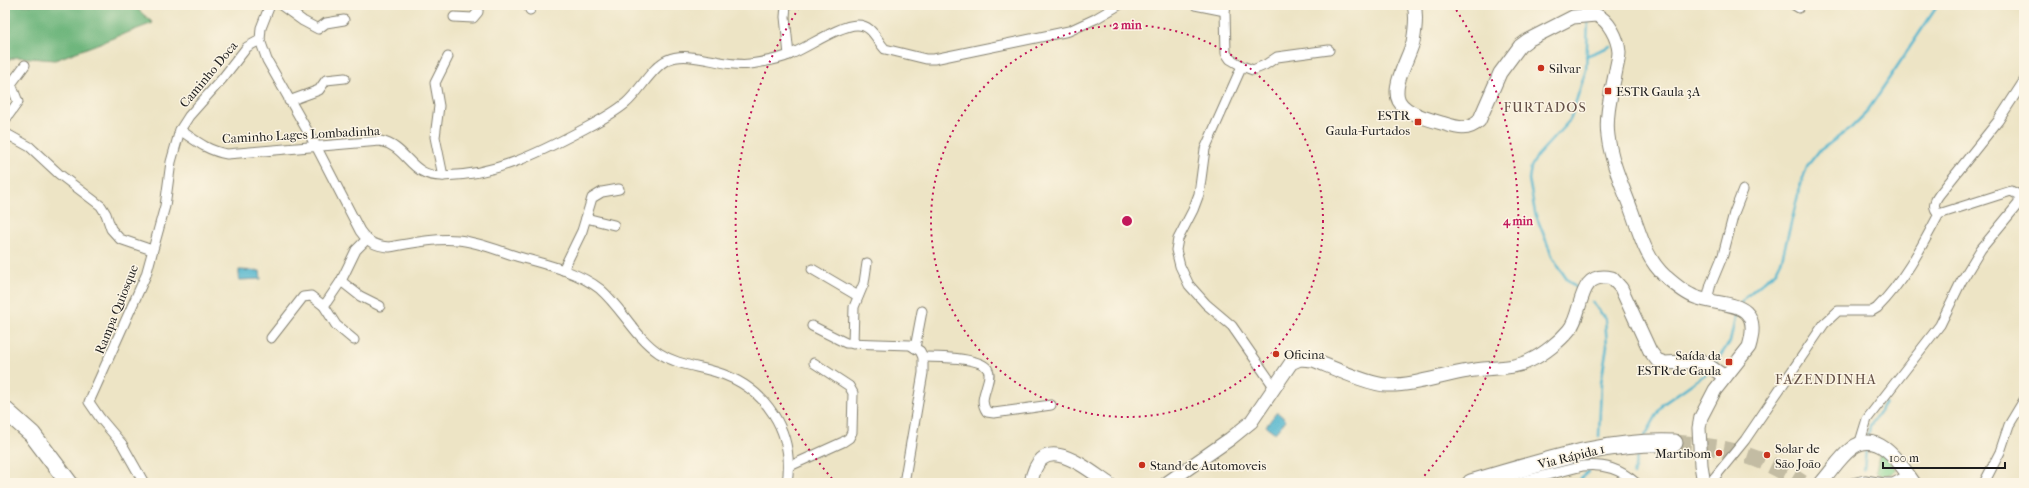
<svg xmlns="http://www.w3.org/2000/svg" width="2029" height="488" viewBox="0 0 2029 488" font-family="'IM FELL French Canon',serif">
<rect width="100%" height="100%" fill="#fcf5e5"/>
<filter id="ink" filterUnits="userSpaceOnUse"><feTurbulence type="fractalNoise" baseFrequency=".025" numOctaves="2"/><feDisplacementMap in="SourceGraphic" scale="8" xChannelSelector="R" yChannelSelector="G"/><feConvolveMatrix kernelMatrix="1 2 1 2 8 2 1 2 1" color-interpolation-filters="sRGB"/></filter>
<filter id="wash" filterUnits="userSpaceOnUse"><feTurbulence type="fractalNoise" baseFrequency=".012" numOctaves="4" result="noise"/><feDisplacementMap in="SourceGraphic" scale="16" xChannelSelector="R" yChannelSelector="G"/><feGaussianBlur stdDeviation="0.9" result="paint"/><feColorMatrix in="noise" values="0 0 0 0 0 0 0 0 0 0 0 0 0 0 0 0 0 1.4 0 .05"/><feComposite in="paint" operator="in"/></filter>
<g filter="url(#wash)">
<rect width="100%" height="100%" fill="#ede4c5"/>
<path fill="#88d593" stroke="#527858" d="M1880 451 1897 470C1890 475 1883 477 1876 471Z"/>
<polygon fill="#6eb67d" stroke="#45694c" points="5,5 133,5 153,23 55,60 17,57 5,61"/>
<g fill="#4eb4cd" stroke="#356874">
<polygon points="239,270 260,271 261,279 239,280"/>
<polygon points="1277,412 1286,420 1275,433 1266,426"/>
</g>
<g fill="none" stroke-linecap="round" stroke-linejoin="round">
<g stroke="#4eb4cd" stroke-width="2.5">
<polyline points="1587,5 1587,9"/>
<polyline points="1586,56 1611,46"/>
<polyline points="1579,291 1566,278 1553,258 1535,213 1529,179 1531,167 1537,156 1570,120 1586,70 1588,21"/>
<polyline points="1592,302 1605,318 1607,346 1601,383 1599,436"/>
<polyline points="1741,303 1747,296 1776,271 1782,259 1801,183 1808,165 1819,151 1851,128 1866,113 1938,5"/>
<polyline points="1715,363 1730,342 1736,314"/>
<polyline points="1645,436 1663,404 1707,373"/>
<polyline points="1868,438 1870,426 1885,403"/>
<polyline points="1864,470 1866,450"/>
<polyline points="1633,475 1639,450"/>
<polyline points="1576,483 1589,472"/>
</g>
</g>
</g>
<g filter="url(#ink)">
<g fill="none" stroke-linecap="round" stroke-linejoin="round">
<path stroke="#c3bca3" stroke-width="17" stroke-dasharray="17 8" stroke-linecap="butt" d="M1674 443C1726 447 1758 454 1802 483"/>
<defs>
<g id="street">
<path d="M270 5 261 28 260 40 267 60 316 146 360 231C368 242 375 246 389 247 412 243 435 238 458 240 478 242 497 250 516 256 544 264 577 271 600 289 622 308 635 337 659 353 677 365 697 366 716 372 766 387 795 432 787 483"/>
<polyline points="281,5 303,21 318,29 326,23 344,20"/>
<polyline points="786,5 785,17 789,55"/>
<polyline points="1195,5 1225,11 1226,5"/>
<polyline points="1794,5 1799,8 1800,5"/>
<polyline points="530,10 531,5"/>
<polyline points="1225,11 1226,53 1230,59 1242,66 1205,149 1199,194 1193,210 1178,239 1176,250 1180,266 1189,285 1206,304 1232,326 1275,388"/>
<polyline points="454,17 473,18 478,12 478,5"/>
<polyline points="1242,66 1253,70 1265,65 1277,57 1329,50"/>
<polyline points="289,101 319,90 326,80 345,78"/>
<polyline points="5,120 18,102 11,84 25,65"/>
<path d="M180 130C196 141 208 151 227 154L380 141C409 147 409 177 443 176 495 175 537 154 582 130 597 122 613 114 626 103 639 92 652 67 667 60 690 49 723 68 750 64 763 62 779 60 791 54 808 47 840 25 857 25 873 25 876 40 885 49L926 59H934L1069 31 1095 19 1119 5"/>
<polyline points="5,133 30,147 59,174 101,206 106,214 111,229 120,239 152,250"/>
<polyline points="443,176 435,137 439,106 435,83 448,57"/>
<polyline points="586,218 614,225"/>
<polyline points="812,269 858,296"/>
<polyline points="563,270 582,231 592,198 602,192 619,189"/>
<polyline points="341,281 360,296 380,306"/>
<polyline points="1707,300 1711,284 1723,255 1734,213 1743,190"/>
<polyline points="812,326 846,343 910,345 920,351 923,357 923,373 904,483"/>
<polyline points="271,338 303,297 311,296 324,306"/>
<polyline points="354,340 336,325 324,306 341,281 356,250 366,240"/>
<polyline points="853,344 854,307 864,283 867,263"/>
<polyline points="915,348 922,311"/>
<path d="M923 357C935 357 983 357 988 370 991 375 987 383 986 388 983 398 981 403 987 412L994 413 1051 405"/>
<path d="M1859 445 1867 419 1940 325 1961 282 1981 249 2019 203V195L2011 191 1942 213 1939 214C1932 207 1934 202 1939 195L1998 121 2024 81"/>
<polyline points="790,466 843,442 849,438 852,432 853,393 849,386 814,363"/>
<polyline points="144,483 122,444 100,418 89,402 146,275 165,206 171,162 180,130 189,116 222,79 247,47 260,40"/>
<path d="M1515 483 1583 466C1605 464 1620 469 1636 483"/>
<path d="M1710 483 1745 440 1824 324 1838 311H1872L1877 308C1904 281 1921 248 1939 214"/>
<polyline points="1852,483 1865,480 1884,483"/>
<polyline points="1886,483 1893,483 1908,475"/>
<polyline points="1984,483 2000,452 2009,425 2024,400"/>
</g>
<g id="secondary">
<path d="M1414 5C1417 16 1415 31 1413 42 1409 58 1391 86 1399 101 1406 114 1431 120 1445 124 1458 128 1468 131 1479 121L1500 73 1520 46 1528 40 1573 17 1596 15C1609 20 1618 39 1619 52 1619 58 1617 64 1616 70 1612 91 1605 116 1608 136 1611 162 1623 187 1632 212 1640 234 1646 259 1665 276 1673 283 1684 293 1695 297 1723 308 1764 297 1749 347L1715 390 1701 417 1699 428 1701 465 1704 483"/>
<path d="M1031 483C1040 429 1083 466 1108 483"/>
<path d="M1167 483 1230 439 1251 422 1291 363 1300 359 1313 360C1331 367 1370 385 1387 385 1412 386 1443 375 1468 371 1488 367 1513 370 1531 360 1544 354 1560 341 1569 330 1584 313 1576 270 1612 278L1621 288 1650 351 1657 360 1665 363 1702 361 1725 377"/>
<path d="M1821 483C1831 472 1840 457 1852 448 1879 428 1901 465 1914 483"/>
</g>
<g id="highway">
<polyline points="5,410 32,434 69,483"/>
<path d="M1471 483C1538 464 1603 440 1674 443"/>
</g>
</defs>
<use href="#street" stroke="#848070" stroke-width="11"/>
<use href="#secondary" stroke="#848070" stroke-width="15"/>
<use href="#highway" stroke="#848070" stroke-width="19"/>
<use href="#street" stroke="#fff" stroke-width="9"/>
<use href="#secondary" stroke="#fff" stroke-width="13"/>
<use href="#highway" stroke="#fff" stroke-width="17"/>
</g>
</g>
<g fill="none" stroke="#c2185b" stroke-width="2" stroke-dasharray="2 4">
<circle cx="1127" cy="221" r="196"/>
<path d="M836 483A391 391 0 0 1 801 5M1453 5A391 391 0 0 1 1418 483"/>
</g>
<g fill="#c8321e" stroke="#fcf5e5" stroke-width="1.5">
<circle cx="1541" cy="68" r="4"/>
<rect x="1604" y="87" width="8" height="8" rx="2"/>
<rect x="1414" y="118" width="8" height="8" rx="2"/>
<circle cx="1276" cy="354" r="4"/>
<rect x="1725" y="358" width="8" height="8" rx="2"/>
<circle cx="1719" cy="453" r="4"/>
<circle cx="1767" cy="455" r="4"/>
<circle cx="1142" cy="465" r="4"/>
</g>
<g text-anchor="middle" stroke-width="3" stroke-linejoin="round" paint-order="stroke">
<g font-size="13" fill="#1c1c1c" stroke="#fcf5e5" text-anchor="start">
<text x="1549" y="73">Silvar</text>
<text x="1616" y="96">ESTR Gaula 3A</text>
<text x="1410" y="120" text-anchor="end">ESTR<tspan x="1410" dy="15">Gaula-Furtados</tspan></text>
<text x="1284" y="359">Oficina</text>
<text x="1721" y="360" text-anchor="end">Saída da<tspan x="1721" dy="15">ESTR de Gaula</tspan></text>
<text x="1775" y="453">Solar de<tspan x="1775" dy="15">São João</tspan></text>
<text x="1711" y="458" text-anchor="end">Martibom</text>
<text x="1150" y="470">Stand de Automoveis</text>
</g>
<g font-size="13" fill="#1c1c1c" stroke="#fcf5e5">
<text transform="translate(208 74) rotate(-50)" y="5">Caminho Doca</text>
<text transform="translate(301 134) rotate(-3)" y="5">Caminho Lages Lombadinha</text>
<text transform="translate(116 309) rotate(-68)" y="5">Rampa Quiosque</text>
<text transform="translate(1571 456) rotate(-14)" y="5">Via Rápida 1</text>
</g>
<g font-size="14" letter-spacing="1" fill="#665248" stroke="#fcf5e5">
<text x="1545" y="112">FURTADOS</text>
<text x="1826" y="384">FAZENDINHA</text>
</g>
</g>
<circle cx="1127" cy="221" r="6" fill="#c2185b" stroke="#fcf5e5" stroke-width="2"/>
<g font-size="12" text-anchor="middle" font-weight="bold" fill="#c2185b" stroke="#fcf5e5" stroke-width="3" stroke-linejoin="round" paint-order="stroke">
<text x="1127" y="29">2 min</text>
<text x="1518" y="225">4 min</text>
</g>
<rect width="2029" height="488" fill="none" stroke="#fcf5e5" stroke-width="20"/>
<path d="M1883 462v6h122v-6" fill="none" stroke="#1c1c1c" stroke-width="2"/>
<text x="1889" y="462" font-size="12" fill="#1c1c1c" stroke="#fcf5e5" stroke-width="3" paint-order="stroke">100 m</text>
</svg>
